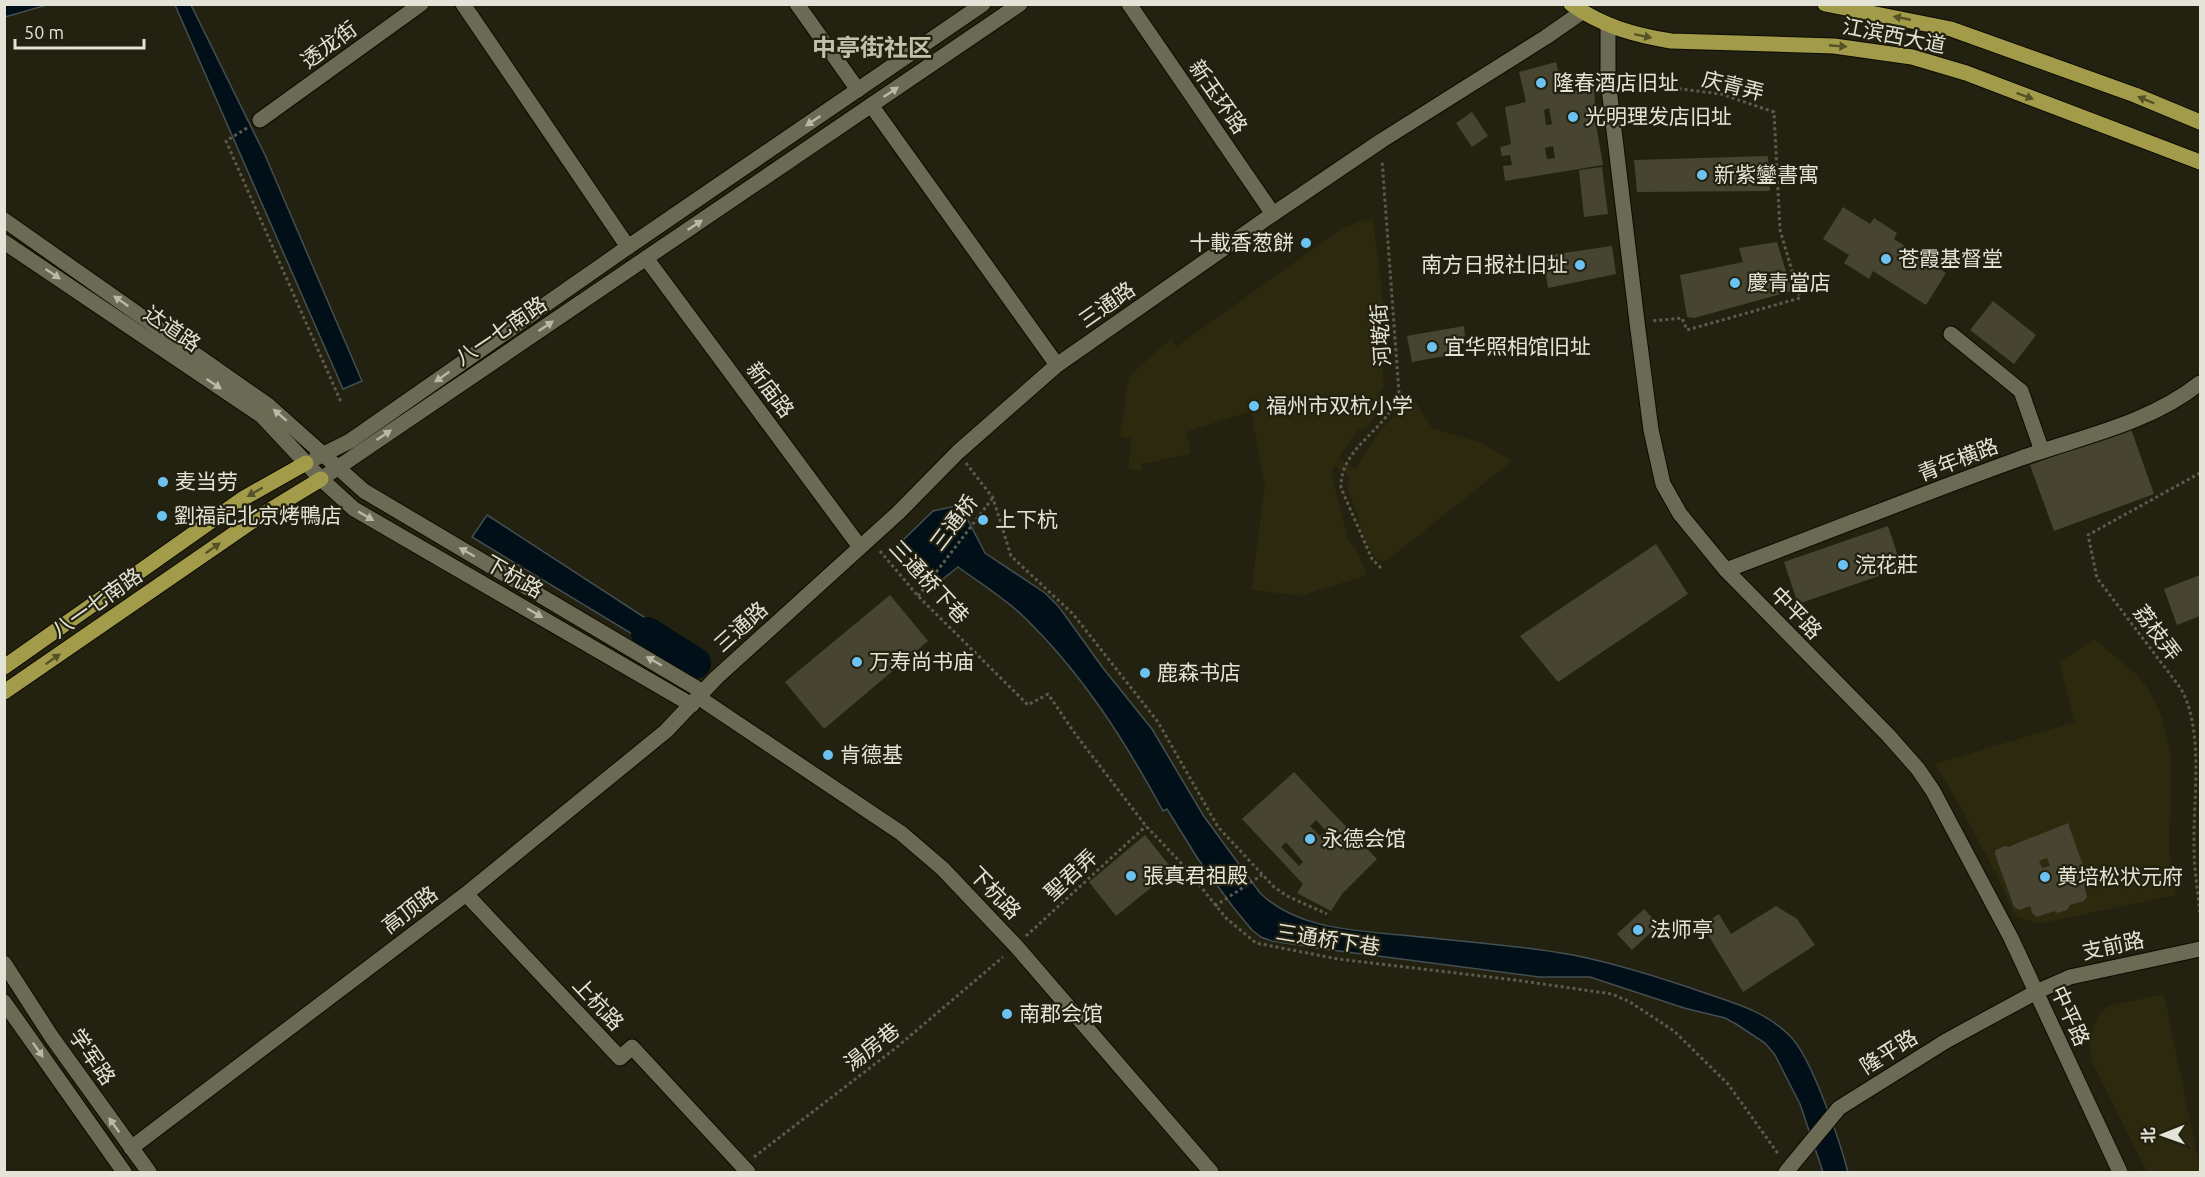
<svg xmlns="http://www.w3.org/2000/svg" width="2205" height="1177" viewBox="0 0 2205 1177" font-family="Ubuntu,'Noto Sans SC',sans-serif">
<rect width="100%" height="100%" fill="#23210f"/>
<g fill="#2c290f">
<polygon points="1373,219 1389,353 1381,354 1384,386 1378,394 1386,401 1366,429 1358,430 1338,458 1355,469 1378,433 1412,397 1433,429 1480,442 1512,461 1385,562 1377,560 1368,547 1347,486 1350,477 1334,465 1332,476 1348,540 1356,550 1367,575 1301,596 1251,590 1265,486 1251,411 1186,432 1191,454 1141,464 1142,471 1128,469 1132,439 1120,437 1129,376 1171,339 1176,347 1341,229 1361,221"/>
<polygon points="2094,639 2137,675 2149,690 2162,717 2171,758 2169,854 2176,895 2038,924 2018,917 2013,911 1994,870 1955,797 1935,764 2075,722 2059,662"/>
<polygon points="2164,994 2200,1169 2200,1172 2147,1172 2094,1066 2090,1053 2089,1040 2093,1027 2099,1014 2109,1006"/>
</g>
<g fill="#010f18" stroke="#454f51" stroke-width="1.5">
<polygon points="5,4 47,4 47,5 5,17"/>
<polygon points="175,5 191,5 265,155 362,381 343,389"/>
<path d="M960 505 985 553 1045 593 1059 607 1103 668 1152 729 1203 815 1260 893C1297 929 1353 930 1401 935 1458 941 1517 945 1573 955 1618 964 1662 978 1705 993 1735 1003 1766 1012 1789 1035 1811 1055 1840 1142 1848 1172H1823L1800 1104 1775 1055 1765 1043 1736 1024 1725 1018 1684 1008 1590 977H1539L1324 949 1272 941 1261 937 1252 930 1233 907 1198 859 1167 809 1163 811C1125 741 1082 673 1024 617 1005 598 980 583 958 567L939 582 921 570 897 546 933 511Z"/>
<polygon points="487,515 690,647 680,663 472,537"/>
</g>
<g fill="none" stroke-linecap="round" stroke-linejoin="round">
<polyline stroke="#010f18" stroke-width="32" points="647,633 695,663"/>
</g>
<g fill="#474531" fill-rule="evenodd">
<path d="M1556 62 1564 93 1594 87 1596 124 1603 165 1505 181 1503 166 1512 165 1510 155 1502 156 1500 147 1511 144 1505 107 1526 102 1519 72ZM1549 108 1552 124 1546 125 1544 110ZM1553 146 1555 158 1547 159 1545 148Z"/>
<polygon points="1472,112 1488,136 1472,147 1456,123"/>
<polygon points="1768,156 1770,191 1637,192 1634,160"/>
<polygon points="1602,167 1608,214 1584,217 1579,170"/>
<polygon points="1843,207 1870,224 1874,218 1897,233 1894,239 1946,273 1926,305 1873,271 1869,279 1844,263 1849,255 1823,239"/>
<polygon points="1777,242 1792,291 1694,318 1687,317 1680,275 1743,262 1739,248"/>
<polygon points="1612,246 1616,274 1548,288 1543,256"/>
<polygon points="1993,301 2036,335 2014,364 1970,330"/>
<polygon points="1464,326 1465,337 1454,339 1456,354 1412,362 1407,336"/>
<polygon points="2131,429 2154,494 2054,531 2030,465"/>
<polygon points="1888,526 1902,568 1798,604 1784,562"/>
<polygon points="1656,544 1688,594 1558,682 1520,636"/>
<polygon points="2200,575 2200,616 2177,625 2164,589"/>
<polygon points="890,595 928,641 824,729 785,682"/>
<path d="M1294 772 1377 859 1342 894 1331 911 1297 893 1303 884 1242 819ZM1316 820 1326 831 1320 836 1310 826ZM1286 842 1303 862 1299 866 1281 847Z"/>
<path d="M2068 823 2090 885 2084 886 2087 897 2084 901 2070 905 2067 910 2057 913 2054 911 2037 917 2032 913 2030 906 2019 910 2014 907 1995 854 1996 850 2005 846 2008 847ZM2047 858 2050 866 2042 868 2039 861Z"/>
<polygon points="1145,835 1173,870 1116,916 1089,882"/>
<polygon points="1776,906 1797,919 1815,945 1743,992 1702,925 1719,914 1731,934"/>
<polygon points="1644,909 1659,925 1632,950 1617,934"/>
</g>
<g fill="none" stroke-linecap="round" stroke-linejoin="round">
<defs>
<g id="street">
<polyline points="463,4 628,247"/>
<polyline points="797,4 858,90"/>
<polyline points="1129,4 1273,214"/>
<polyline points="871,105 1057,365"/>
<polyline points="646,258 860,547"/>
<polyline points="1951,334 2021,391 2042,451"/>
<polyline points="698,697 901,833 943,869 1016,946 1211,1172"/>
<polyline points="466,894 620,1058 632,1047 748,1172"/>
<polyline points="1786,1172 1839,1108 1946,1041 2036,992"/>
</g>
<g id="secondary">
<polyline points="1608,26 1608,80 1637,322 1651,430 1663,484 1680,514 1726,570 1888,735 1918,769 1933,791 2011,938 2120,1172"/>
<polyline points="260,120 421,4"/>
<polyline points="4,220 269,406 364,491 703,692"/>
<polyline points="4,242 262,416 321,479 354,509 692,705"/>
<polyline points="316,458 350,441 628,247 983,4"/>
<polyline points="321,479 1020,4"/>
<path d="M1726 570C1823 534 1919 495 2016 460 2079 437 2147 425 2200 383"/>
<polyline points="4,963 51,1036 149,1172"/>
<polyline points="2036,992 2070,977 2200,949"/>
<polyline points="4,1002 124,1172"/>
<polyline points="131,1148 466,894 666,731 716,678 898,513 958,452 1057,365 1273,214 1381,141 1546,37 1582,12"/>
</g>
<g id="primary">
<path d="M1571 4C1602 26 1634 35 1671 41L1834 46 1912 57 1966 73 2200 162"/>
<polyline points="1825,4 1951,29 2135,95 2200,122"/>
<polyline points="4,667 244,498 306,463"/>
<polyline points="4,692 257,518 321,479"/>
</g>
</defs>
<use href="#street" stroke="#0d0b00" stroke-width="17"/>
<use href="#secondary" stroke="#0d0b00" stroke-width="17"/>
<use href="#primary" stroke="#0d0b00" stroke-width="17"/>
<g stroke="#5d5b4b" stroke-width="3" stroke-dasharray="3 3" stroke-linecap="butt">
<polyline points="1625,82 1721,94 1774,112 1780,230 1800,298 1687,330 1682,318 1652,321"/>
<polyline points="247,128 226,141 341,402"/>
<polyline points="966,463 993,498 1011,556 1073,614 1158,722 1218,827 1274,887 1287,896 1327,914"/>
<path d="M2200 473 2088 535 2097 578 2179 686C2205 725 2193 799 2194 846 2194 869 2198 892 2200 915"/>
<polyline points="880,551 918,596 1028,705 1048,694 1076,735 1146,826 1184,866 1226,918 1256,943 1338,959 1515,980 1612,994 1630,1002 1674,1031 1728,1084 1779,1155"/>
<path d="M1381 568 1372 559 1341 488C1340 446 1388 431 1399 393L1382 160"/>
<polyline points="918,596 992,499"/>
<polyline points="1215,906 1262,875"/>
<polyline points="1026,936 1146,826"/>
<polyline points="754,1157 897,1047 1003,957"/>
</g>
<use href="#street" stroke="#6b6a55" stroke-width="15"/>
<use href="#secondary" stroke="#6b6a55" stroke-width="15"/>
<use href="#primary" stroke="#a29c4a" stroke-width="15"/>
</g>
<defs><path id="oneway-solid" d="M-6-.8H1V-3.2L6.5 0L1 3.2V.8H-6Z" transform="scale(1.5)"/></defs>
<g fill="#565227">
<use href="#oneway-solid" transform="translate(1902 18) rotate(-169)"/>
<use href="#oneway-solid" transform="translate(1643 36) rotate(12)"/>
<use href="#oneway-solid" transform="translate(1838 46) rotate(5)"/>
<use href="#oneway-solid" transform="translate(2025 96) rotate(21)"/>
<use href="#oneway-solid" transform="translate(2146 100) rotate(-158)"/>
<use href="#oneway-solid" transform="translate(255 492) rotate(150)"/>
<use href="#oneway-solid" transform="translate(213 548) rotate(-35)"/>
<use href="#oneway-solid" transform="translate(53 659) rotate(-35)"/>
</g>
<g fill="#b9b9aa">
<use href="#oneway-solid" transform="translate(891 92) rotate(-34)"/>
<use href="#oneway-solid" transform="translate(813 121) rotate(146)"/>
<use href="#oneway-solid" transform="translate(695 225) rotate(-34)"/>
<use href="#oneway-solid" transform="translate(53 274) rotate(34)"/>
<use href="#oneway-solid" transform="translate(121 301) rotate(-145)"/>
<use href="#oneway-solid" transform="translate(546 326) rotate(-34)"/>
<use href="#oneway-solid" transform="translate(442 377) rotate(145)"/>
<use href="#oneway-solid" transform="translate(214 384) rotate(34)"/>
<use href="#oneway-solid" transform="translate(280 415) rotate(-139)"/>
<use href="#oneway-solid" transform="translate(384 435) rotate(-34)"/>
<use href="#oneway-solid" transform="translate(366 516) rotate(30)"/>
<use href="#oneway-solid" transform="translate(467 552) rotate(-150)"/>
<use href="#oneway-solid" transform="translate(535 613) rotate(30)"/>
<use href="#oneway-solid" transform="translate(654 661) rotate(-150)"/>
<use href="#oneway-solid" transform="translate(38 1050) rotate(55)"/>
<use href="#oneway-solid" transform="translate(114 1125) rotate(-126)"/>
</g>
<g fill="#6cc3f2" stroke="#23210f" stroke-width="2">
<circle cx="1541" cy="83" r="6"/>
<circle cx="1573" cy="117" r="6"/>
<circle cx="1702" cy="175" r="6"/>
<circle cx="1306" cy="243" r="6"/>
<circle cx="1886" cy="259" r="6"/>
<circle cx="1580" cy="265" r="6"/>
<circle cx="1735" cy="283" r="6"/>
<circle cx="1432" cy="347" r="6"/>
<circle cx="1254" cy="406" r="6"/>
<circle cx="163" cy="482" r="6"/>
<circle cx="162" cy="516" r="6"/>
<circle cx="983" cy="520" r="6"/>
<circle cx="1843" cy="565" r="6"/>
<circle cx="857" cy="662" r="6"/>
<circle cx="1145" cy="673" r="6"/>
<circle cx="828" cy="755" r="6"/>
<circle cx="1310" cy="839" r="6"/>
<circle cx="1131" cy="876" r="6"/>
<circle cx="2045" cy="877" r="6"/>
<circle cx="1638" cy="930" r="6"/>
<circle cx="1007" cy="1014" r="6"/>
</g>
<g text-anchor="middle" stroke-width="4.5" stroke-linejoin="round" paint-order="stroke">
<g font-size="21" fill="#e3e3d7" stroke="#23210f">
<text transform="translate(1894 36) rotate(11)" y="7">江滨西大道</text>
<text transform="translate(329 45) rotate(-36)" y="7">透龙街</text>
<text transform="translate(1733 86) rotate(14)" y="7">庆青弄</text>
<text transform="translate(1218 97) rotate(55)" y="7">新玉环路</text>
<text transform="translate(1107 305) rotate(-35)" y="7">三通路</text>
<text transform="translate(172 329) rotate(34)" y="7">达道路</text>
<text transform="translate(501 331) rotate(-34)" y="7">八一七南路</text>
<text transform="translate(1381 335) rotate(-94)" y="7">河墘街</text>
<text transform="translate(770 390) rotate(53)" y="7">新庙路</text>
<text transform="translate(1958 460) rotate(-21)" y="7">青年横路</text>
<text transform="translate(954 523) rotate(-53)" y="7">三通桥</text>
<text transform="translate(514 577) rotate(30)" y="7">下杭路</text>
<text transform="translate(929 582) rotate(47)" y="7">三通桥下巷</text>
<text transform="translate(97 603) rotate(-35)" y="7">八一七南路</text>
<text transform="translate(1796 613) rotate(46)" y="7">中平路</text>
<text transform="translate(741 627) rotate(-42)" y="7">三通路</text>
<text transform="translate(2157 633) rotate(53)" y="7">荔枝弄</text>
<text transform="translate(1071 875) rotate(-43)" y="7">聖君弄</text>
<text transform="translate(995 893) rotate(46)" y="7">下杭路</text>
<text transform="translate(410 910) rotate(-37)" y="7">高顶路</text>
<text transform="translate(1328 940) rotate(9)" y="7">三通桥下巷</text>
<text transform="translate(2113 946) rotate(-12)" y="7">支前路</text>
<text transform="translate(598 1004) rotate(47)" y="7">上杭路</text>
<text transform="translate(2070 1016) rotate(66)" y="7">中平路</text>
<text transform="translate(872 1047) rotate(-38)" y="7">湯房巷</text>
<text transform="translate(1889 1052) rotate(-32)" y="7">隆平路</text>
<text transform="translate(92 1057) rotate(55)" y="7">学军路</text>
</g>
<g font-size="21" fill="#e3e3d7" stroke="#23210f" text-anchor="start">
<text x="1553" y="90">隆春酒店旧址</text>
<text x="1585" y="124">光明理发店旧址</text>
<text x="1714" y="182">新紫鑾書寓</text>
<text x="1294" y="250" text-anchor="end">十載香葱餅</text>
<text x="1898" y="266">苍霞基督堂</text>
<text x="1568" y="272" text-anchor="end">南方日报社旧址</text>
<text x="1747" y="290">慶青當店</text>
<text x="1444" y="354">宜华照相馆旧址</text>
<text x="1266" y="413">福州市双杭小学</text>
<text x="175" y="489">麦当劳</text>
<text x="174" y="523">劉福記北京烤鴨店</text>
<text x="995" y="527">上下杭</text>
<text x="1855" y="572">浣花莊</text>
<text x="869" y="669">万寿尚书庙</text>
<text x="1157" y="680">鹿森书店</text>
<text x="840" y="762">肯德基</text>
<text x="1322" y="846">永德会馆</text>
<text x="1143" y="883">張真君祖殿</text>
<text x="2057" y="884">黄培松状元府</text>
<text x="1650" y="937">法师亭</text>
<text x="1019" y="1021">南郡会馆</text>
</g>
<g font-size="24" font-weight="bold" fill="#c2c1aa" stroke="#23210f">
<text x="872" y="56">中亭街社区</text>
</g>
</g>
<rect width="2205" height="1177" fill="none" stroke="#e3e3d7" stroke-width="12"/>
<g transform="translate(2163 1135) rotate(269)" stroke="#23210f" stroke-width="4.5" paint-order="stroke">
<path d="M0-4.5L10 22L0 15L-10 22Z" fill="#e3e3d7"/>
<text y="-9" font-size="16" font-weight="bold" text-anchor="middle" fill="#e3e3d7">北</text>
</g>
<path d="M15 39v9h129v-9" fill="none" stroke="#e3e3d7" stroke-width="3"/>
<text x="24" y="39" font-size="18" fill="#e3e3d7" stroke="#23210f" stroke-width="4.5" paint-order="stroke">50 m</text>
</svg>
